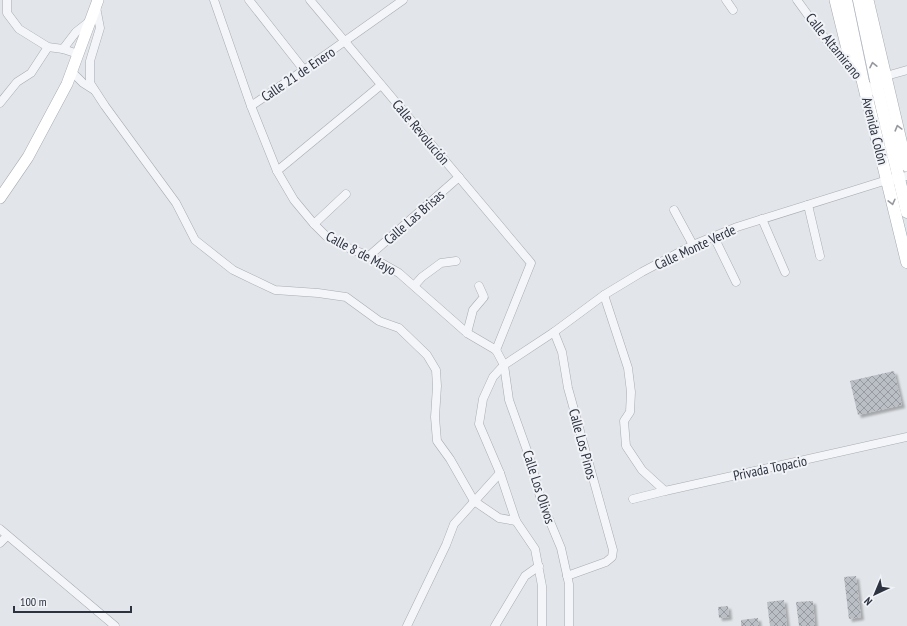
<svg xmlns="http://www.w3.org/2000/svg" width="907" height="626" viewBox="0 0 907 626" font-family="'PT Sans Narrow',sans-serif">
<defs>
<pattern id="building-cross-hatch" width="8" height="8" patternUnits="userSpaceOnUse"><rect width="8" height="8" fill="#babec5"/><path d="M0 0l8 8M0 8l8-8" fill="none" stroke="#979ba1"/></pattern>
<filter id="shadow"><feDropShadow dx="3" dy="3" stdDeviation="1" flood-color="#0004"/></filter>
</defs>
<rect width="100%" height="100%" fill="#e2e5e9"/>
<g fill="url(#building-cross-hatch)" filter="url(#shadow)">
<polygon points="894,371 902,405 858,415 850,381"/>
<polygon points="856,576 861,617 849,619 844,577"/>
<polygon points="784,600 787,626 770,626 767,602"/>
<polygon points="813,601 815,626 799,626 796,602"/>
<polygon points="728,606 729,617 719,618 718,607"/>
<polygon points="758,618 759,626 741,626 741,620"/>
</g>
<g fill="none" stroke-linecap="round" stroke-linejoin="round">
<defs>
<g id="street">
<polyline points="7,0 7,13 19,29 48,47 63,49 78,54"/>
<polyline points="214,0 251,106 277,171 294,200 314,224 326,236 341,245 369,256 399,273 467,333 496,350"/>
<polyline points="249,0 304,70"/>
<polyline points="310,0 531,263 496,350"/>
<polyline points="726,0 733,10"/>
<path d="M797 0C822 34 846 71 880 96"/>
<polyline points="96,7 100,28 90,61 90,83 105,106 176,203 195,240 233,270 275,290 318,293 346,297 379,321 399,328 427,355 436,370 437,386 435,417 437,441 450,459 474,501 499,518 516,521"/>
<polyline points="63,49 76,32 90,21"/>
<polyline points="72,72 83,83 94,90"/>
<polyline points="886,76 907,70"/>
<polyline points="0,103 17,82 31,73 48,47"/>
<polyline points="251,106 304,70 403,0"/>
<polyline points="277,171 381,85"/>
<polyline points="808,205 820,256"/>
<polyline points="674,210 693,245"/>
<polyline points="762,219 785,272"/>
<polyline points="314,224 346,194"/>
<polyline points="714,237 736,282"/>
<polyline points="369,256 459,177"/>
<polyline points="414,286 422,277 441,263 456,261"/>
<polyline points="604,295 628,368 631,392 630,412 624,421 626,446 642,470 665,491"/>
<polyline points="554,332 562,352 568,388 613,550 612,557 606,562 567,576"/>
<polyline points="467,333 473,310 484,297 479,286"/>
<polyline points="496,350 504,365 509,400 529,456 541,500 561,548 569,584 569,626"/>
<polyline points="633,499 665,491 907,437"/>
<polyline points="0,529 115,626"/>
<polyline points="0,543 7,536"/>
<polyline points="407,626 446,545 454,524 500,473"/>
<polyline points="495,626 525,576 539,566"/>
<polyline points="542,626 542,586 535,549 516,521 500,473 479,424 483,399 493,377 504,365 554,332 604,295 642,272 693,245 737,227 887,180 907,176"/>
</g>
<g id="secondary">
<polyline points="835,0 848,53 860,75"/>
<polyline points="868,0 907,166"/>
<polyline points="0,198 28,157 67,84 98,0"/>
</g>
<g id="primary">
<polyline points="846,0 863,82 907,262"/>
<polyline points="859,0 879,95 907,212"/>
</g>
</defs>
<use href="#street" stroke="#a8acb3" stroke-width="9"/>
<use href="#secondary" stroke="#a8acb3" stroke-width="12"/>
<use href="#primary" stroke="#a2a9b4" stroke-width="13"/>
<use href="#street" stroke="#f4f5f8" stroke-width="8"/>
<use href="#secondary" stroke="#fff" stroke-width="11"/>
<use href="#primary" stroke="#fff" stroke-width="12"/>
</g>
<defs><path id="oneway-chevron" d="M-2-3.5L2.5 0L-2 3.5" fill="none" stroke-width="1.6" stroke-linecap="round" stroke-linejoin="round"/></defs>
<g stroke="#9698a0">
<use href="#oneway-chevron" transform="translate(873 65) rotate(-102)"/>
<use href="#oneway-chevron" transform="translate(898 128) rotate(-105)"/>
<use href="#oneway-chevron" transform="translate(892 202) rotate(76)"/>
</g>
<g text-anchor="middle" stroke-width="4" stroke-linejoin="round" paint-order="stroke">
<g font-size="14" fill="#2c3240" stroke="#f1f3f7">
<text transform="translate(834 46) rotate(51)" y="5">Calle Altamirano</text>
<text transform="translate(298 74) rotate(-34)" y="5">Calle 21 de Enero</text>
<text transform="translate(875 131) rotate(76)" y="5">Avenida Colón</text>
<text transform="translate(421 132) rotate(50)" y="5">Calle Revolución</text>
<text transform="translate(414 217) rotate(-41)" y="5">Calle Las Brisas</text>
<text transform="translate(695 247) rotate(-25)" y="5">Calle Monte Verde</text>
<text transform="translate(361 253) rotate(28)" y="5">Calle 8 de Mayo</text>
<text transform="translate(583 444) rotate(75)" y="5">Calle Los Pinos</text>
<text transform="translate(770 468) rotate(-12)" y="5">Privada Topacio</text>
<text transform="translate(539 487) rotate(72)" y="5">Calle Los Olivos</text>
</g>
</g>
<g transform="translate(875 594) rotate(224)" stroke="#f1f3f7" stroke-width="3" paint-order="stroke">
<path d="M0-3L7 15L0 10L-7 15Z" fill="#2c3240"/>
<text y="-6" font-size="11" font-weight="bold" text-anchor="middle" fill="#2c3240">N</text>
</g>
<path d="M14 606v6h117v-6" fill="none" stroke="#2c3240" stroke-width="2"/>
<text x="20" y="606" font-size="12" fill="#2c3240" stroke="#f1f3f7" stroke-width="3" paint-order="stroke">100 m</text>
</svg>
